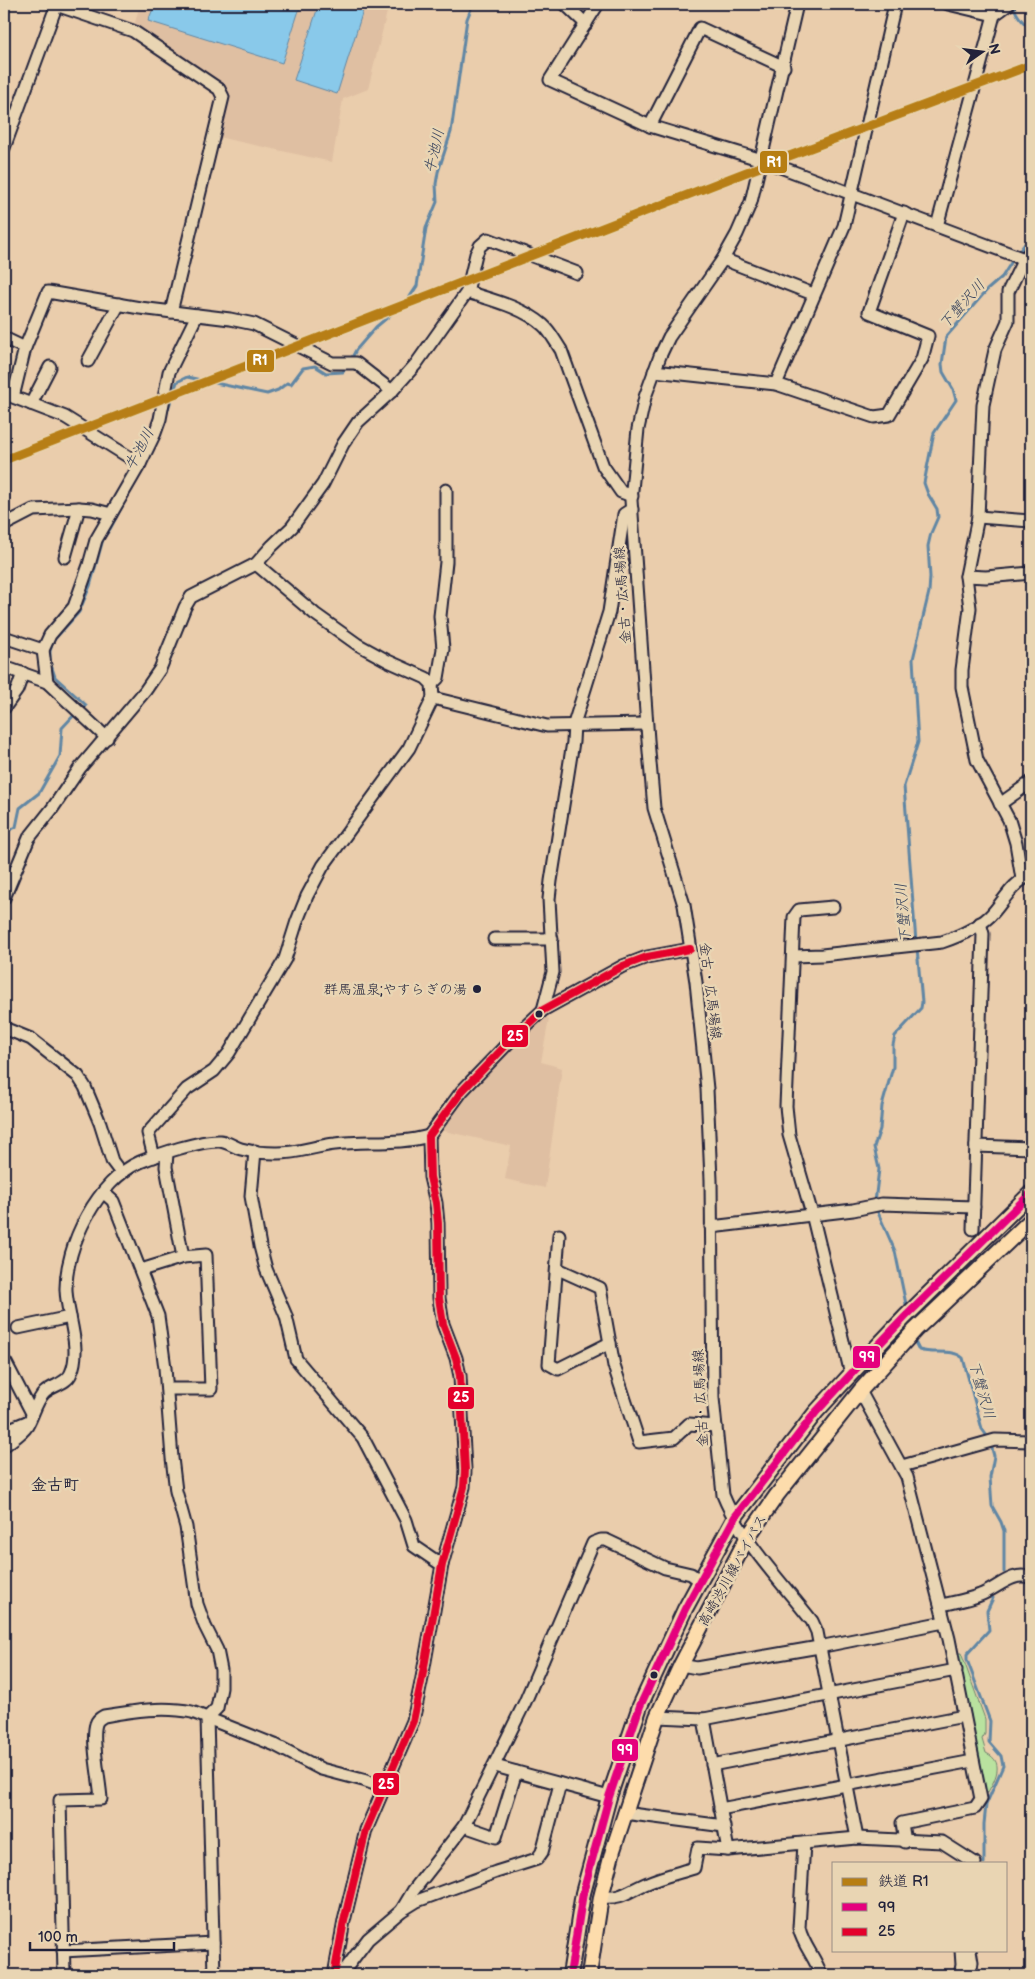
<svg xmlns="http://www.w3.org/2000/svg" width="1035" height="1979" viewBox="0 0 1035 1979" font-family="'Balsamiq Sans','Klee One',sans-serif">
<rect width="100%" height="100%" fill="#eacdac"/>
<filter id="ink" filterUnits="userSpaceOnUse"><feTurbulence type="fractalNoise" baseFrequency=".02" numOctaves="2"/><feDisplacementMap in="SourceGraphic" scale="10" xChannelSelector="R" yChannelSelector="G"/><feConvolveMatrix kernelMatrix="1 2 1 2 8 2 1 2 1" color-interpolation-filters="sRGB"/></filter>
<g filter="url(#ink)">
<g fill="#dfbfa2">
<polygon points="140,4 389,4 368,89 343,99 332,162 218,137 228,93 224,85 135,23"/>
<polygon points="546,1017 549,1019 541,1062 562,1068 545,1188 505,1179 511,1146 440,1130 482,1077 531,1027"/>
</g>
<path fill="#b9e29f" stroke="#6e826d" d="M956 1653H961L985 1719V1734L982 1739 986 1753C1008 1763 992 1784 984 1799Z"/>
<g fill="#89c9ea" stroke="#6086a4">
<polygon points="155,4 301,4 282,63 148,21"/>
<polygon points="319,4 365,4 337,94 294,80"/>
</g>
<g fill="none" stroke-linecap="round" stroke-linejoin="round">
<g stroke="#6086a4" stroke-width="3">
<path d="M1014 4C1014 12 1019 18 1025 24L1031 23"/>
<polyline points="1018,253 1031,236"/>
<polyline points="350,361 356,350 376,327 407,301 417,286 426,228 437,202 436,184 438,172 451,132 467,19 473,4"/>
<polyline points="159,436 177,382 187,377 267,394 278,390 287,383 291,384 303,368 315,366 326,373 343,372 347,366"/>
<polyline points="81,709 86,705 55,677 50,662 50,651 53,641 79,612 90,586 103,539 110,529 127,497"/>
<polyline points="4,833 16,827 20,808 39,793 60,756 62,728 76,713"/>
<polyline points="916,942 904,786 918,742 913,659 929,592 930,577 928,546 931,533 938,517 937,509 928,494 924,483 934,433 956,400 953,389 943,372 942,364 946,337 987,290 1002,277 1014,258"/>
<polyline points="875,1202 879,1169 874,1147 880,1129 882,1106 893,1067 893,1045 895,1036 921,1008 922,1002 917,948"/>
<polyline points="876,1208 895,1251 907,1309"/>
<path d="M913 1338 919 1350C934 1355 952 1348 963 1358L982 1429 989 1439"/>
<polyline points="991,1445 994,1456 990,1477 992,1506 1001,1522 1004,1531 1004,1572"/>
<polyline points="984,1863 984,1824 986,1805 1003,1766 1001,1756 989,1742 990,1721 967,1660 967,1654 989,1630 987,1611 993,1598"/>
</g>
<defs>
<g id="minor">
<polyline points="565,4 586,24"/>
<polyline points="598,4 550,80 650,126 762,160 1024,259 1031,251"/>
<path d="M797 4 751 202 737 234 723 259 669 337 660 356 645 397 638 429 631 500 648 740 654 808 684 905 696 982 707 1089 711 1180 713 1398 723 1495C742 1542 781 1581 812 1621L817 1632 857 1838"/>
<polyline points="948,4 994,15"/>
<polyline points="56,5 133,31 219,89 223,97 171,312"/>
<polyline points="650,126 700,28 784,67"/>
<polyline points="4,148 57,4"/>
<polyline points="937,226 994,15 1009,4"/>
<polyline points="723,259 813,294"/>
<path d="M467 292C492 300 522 307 543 325 550 331 555 341 561 350L603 466 621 492 632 496"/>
<polyline points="4,338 25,348"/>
<polyline points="88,361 119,304"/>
<polyline points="654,371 776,384 874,417 889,415 922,359 928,336 869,312 904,213"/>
<polyline points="776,384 844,226 895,4"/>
<polyline points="31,404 50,367"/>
<polyline points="140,464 65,417 13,397 25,348 48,292 140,308 230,319 254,324 332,363 356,363 392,391"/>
<polyline points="978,517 1031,521"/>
<polyline points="4,525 33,510 79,508 92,509 111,514"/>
<polyline points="65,557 79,508"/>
<polyline points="966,576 986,577 1031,573"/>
<polyline points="4,637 43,650"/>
<polyline points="4,667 47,682 107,738"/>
<polyline points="47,682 43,650 50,635 74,607 89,565 96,540 140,464 155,433 160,419 169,372 197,315"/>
<polyline points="432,684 438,678 443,649 440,616 446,562 446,490"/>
<polyline points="433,698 547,726 646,724"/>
<polyline points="4,708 17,690 23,673"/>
<polyline points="1000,804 1031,782"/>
<polyline points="1022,879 1016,843 1009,820 977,760 962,687 962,670 970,608 966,576 978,517 983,405 995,350 1008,321 1008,292 1024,259"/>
<polyline points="4,898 29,838 52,809 80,768 145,691 160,669 185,607 191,597 256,564 272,546 292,527 323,484 343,444 358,422 392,391 416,364 467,292 476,254 480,246 488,239 577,273"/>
<polyline points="833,907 799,910 794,917 786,1106 789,1135 812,1214 851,1374"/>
<polyline points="494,939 552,939"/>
<path d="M793 956 822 955 942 942C960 936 976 929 990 916 1004 902 1011 883 1031 875"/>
<polyline points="543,1010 553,972 549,899 551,881 573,742 574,724 609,612 624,514 632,509"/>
<polyline points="4,1028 31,1039 78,1076 85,1087 100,1123 112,1161 121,1173"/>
<polyline points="976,1146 1031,1148"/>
<polyline points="255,1151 251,1196 260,1246 266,1269 286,1316 296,1359 363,1438 406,1520 414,1546 442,1565"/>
<polyline points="154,1157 148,1133 187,1089 214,1071 229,1053 285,959 297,921 307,896 323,866 409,748 433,698 432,684 426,678 388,661 357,644 315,614 256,564"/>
<polyline points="104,1193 113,1201 158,1316 165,1368 172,1458 176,1491 186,1527 197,1604 205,1626 217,1650 221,1670 221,1688 217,1708 207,1718 214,1975"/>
<polyline points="711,1227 853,1210 882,1204 974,1207"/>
<polyline points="973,1229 983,934 980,923"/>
<polyline points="559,1235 549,1364 558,1369 610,1343"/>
<polyline points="558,1269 600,1288 614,1366 639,1442 674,1438 689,1424 716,1426"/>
<polyline points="141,1270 183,1257"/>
<polyline points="18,1328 70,1317"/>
<polyline points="6,1363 32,1413"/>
<polyline points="167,1389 211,1389 206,1255 183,1257 166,1167 167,1153"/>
<polyline points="860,1391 907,1477 949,1639 981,1799 975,1808 902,1823 905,1842"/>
<polyline points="4,1421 7,1430 29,1421"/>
<path d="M4 1446C11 1440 22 1434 27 1426 33 1416 36 1401 44 1393 52 1385 67 1384 71 1373 82 1348 67 1316 66 1290 65 1246 98 1180 140 1162 159 1154 201 1140 220 1141 228 1142 234 1147 241 1149 252 1152 265 1153 275 1153 296 1154 315 1146 335 1144 367 1140 397 1145 429 1136"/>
<polyline points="902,1466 995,1440 1031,1441"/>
<path d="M941 1605C954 1602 968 1600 980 1595 997 1589 1013 1570 1031 1578"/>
<polyline points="681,1665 697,1668 819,1647 944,1622"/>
<polyline points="657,1717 704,1719 956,1670"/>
<polyline points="704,1719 728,1850"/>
<polyline points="712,1765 964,1716"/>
<polyline points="495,1766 609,1797"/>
<polyline points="720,1809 973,1761"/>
<polyline points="624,1813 724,1826"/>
<polyline points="464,1826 496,1837 516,1772"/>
<path d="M804 1843 799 1928C803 1946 816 1958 821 1975"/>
<path d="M601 1897C622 1899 627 1892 645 1884 660 1877 678 1873 694 1868L698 1848 728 1850 857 1838 942 1842 975 1863"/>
<polyline points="401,1911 413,1891 464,1826 525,1702 593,1543 601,1540 606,1540 665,1568 691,1574 700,1581"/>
<polyline points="970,1950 972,1962 970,1975"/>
<polyline points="63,1951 213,1943"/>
<path d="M64 1975 60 1800 101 1799C100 1782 91 1739 96 1724 97 1720 100 1718 104 1716 133 1711 163 1706 192 1712L275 1745 321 1769 363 1780 383 1787"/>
<polyline points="334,1975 344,1921 366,1830 413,1721 422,1678 442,1565 464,1487 465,1470 460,1376 456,1358 443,1324 439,1298 438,1223 436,1203 430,1177 429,1136 462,1091 512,1039 543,1010 623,966 647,957 690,949"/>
<polyline points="341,1975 368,1939 401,1911 417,1901 496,1872 537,1859 542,1852 560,1784"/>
<polyline points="960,1975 962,1965 961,1950"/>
</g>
<g id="major">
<polyline points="570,1975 583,1893 609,1797 640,1706 685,1609 735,1517 816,1412 851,1374 905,1317 1031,1193"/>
<polyline points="589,1975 601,1897 613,1850 657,1717 681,1665 747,1538 777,1495 860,1391 915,1330 1031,1220"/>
</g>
</defs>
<use href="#minor" stroke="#22223b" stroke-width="15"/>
<use href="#major" stroke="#22223b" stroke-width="18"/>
<use href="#minor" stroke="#e9d5b3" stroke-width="11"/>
<use href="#major" stroke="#fddcac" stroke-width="14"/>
<defs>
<polyline id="bus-1" points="570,1975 583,1893 609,1797 640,1706 685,1609 735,1517 816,1412 851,1374 905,1317 1031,1193"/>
<polyline id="bus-2" points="334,1975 344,1921 366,1830 413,1721 422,1678 442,1565 464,1487 465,1470 460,1376 456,1358 443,1324 439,1298 438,1223 436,1203 430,1177 429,1136 462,1091 512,1039 543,1010 623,966 647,957 690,949"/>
</defs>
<use href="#bus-1" stroke="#e9d5b3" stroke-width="11"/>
<use href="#bus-2" stroke="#e9d5b3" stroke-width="11"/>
<use href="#bus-1" stroke="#e5007d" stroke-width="8"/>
<use href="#bus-2" stroke="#e4002b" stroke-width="8"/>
<defs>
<polyline id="rail-1" points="4,460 744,173 1031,65"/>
</defs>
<use href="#rail-1" stroke="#e9d5b3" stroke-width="12"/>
<use href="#rail-1" stroke="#b77e12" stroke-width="9"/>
</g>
</g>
<g fill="#22223b" stroke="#e9d5b3" stroke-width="2">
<circle cx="477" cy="989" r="5"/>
<circle cx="539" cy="1014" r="4.5"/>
<circle cx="654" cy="1675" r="4.5"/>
</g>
<g text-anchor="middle" stroke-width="5" stroke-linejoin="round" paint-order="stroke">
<g font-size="14" fill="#22223b" stroke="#e9d5b3">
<text transform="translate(622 595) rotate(-94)" y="5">金古・広馬場線</text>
<text transform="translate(711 991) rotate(83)" y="5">金古・広馬場線</text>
<text transform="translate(700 1398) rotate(-93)" y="5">金古・広馬場線</text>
<text transform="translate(732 1570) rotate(-61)" y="5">高崎渋川線バイパス</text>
</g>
<g font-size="14" fill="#22223b" stroke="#e9d5b3" text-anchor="end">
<text x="467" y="994">群馬温泉;やすらぎの湯</text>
</g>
<g font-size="15" font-style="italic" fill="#37435e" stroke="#e9d5b3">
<text transform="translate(434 151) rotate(-77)" y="5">牛池川</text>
<text transform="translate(962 304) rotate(-48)" y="5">下蟹沢川</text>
<text transform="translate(139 449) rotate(-62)" y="5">牛池川</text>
<text transform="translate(903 913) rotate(-95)" y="5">下蟹沢川</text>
<text transform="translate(982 1390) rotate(74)" y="5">下蟹沢川</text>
</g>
<g font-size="16" font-weight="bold" fill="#22223b" stroke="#e9d5b3">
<text x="55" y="1490">金古町</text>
</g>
</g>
<g stroke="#e9d5b3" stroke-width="2">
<rect x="759" y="150" width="29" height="24" rx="5" fill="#b77e12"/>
<rect x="246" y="349" width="29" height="24" rx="5" fill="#b77e12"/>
<rect x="501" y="1024" width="28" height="24" rx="5" fill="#e4002b"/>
<rect x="852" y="1345" width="29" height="24" rx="5" fill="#e5007d"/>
<rect x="447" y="1386" width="28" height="24" rx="5" fill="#e4002b"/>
<rect x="611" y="1738" width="28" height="24" rx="5" fill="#e5007d"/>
<rect x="372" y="1772" width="28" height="24" rx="5" fill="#e4002b"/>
</g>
<g font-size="14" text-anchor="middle" font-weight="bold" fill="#fff">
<text x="774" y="167">R1</text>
<text x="260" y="365">R1</text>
<text x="515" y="1041">25</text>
<text x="867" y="1362">99</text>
<text x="461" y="1402">25</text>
<text x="625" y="1755">99</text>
<text x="386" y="1789">25</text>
</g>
<rect width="1035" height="1979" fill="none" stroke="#e9d5b3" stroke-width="20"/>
<rect x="10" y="10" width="1015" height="1959" fill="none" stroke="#22223b" stroke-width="2" filter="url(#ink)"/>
<rect x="832" y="1862" width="175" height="90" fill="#e9d5b3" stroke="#998d83"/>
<rect x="842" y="1878" width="25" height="8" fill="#b77e12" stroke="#998d83"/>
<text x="878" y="1886" font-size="15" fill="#22223b">鉄道 R1</text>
<rect x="842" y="1903" width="25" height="8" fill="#e5007d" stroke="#998d83"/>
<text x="878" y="1912" font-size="15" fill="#22223b">99</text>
<rect x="842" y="1928" width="25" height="8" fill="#e4002b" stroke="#998d83"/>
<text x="878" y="1936" font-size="15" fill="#22223b">25</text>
<g transform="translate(982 52) rotate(76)" stroke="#e9d5b3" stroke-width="4" paint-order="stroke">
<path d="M0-4L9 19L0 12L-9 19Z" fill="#22223b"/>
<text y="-8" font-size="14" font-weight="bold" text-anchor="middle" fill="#22223b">N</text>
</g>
<path d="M30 1942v8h144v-8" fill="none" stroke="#22223b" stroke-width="2.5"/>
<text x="38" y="1942" font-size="15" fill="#22223b" stroke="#e9d5b3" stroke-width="4" paint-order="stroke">100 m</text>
</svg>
